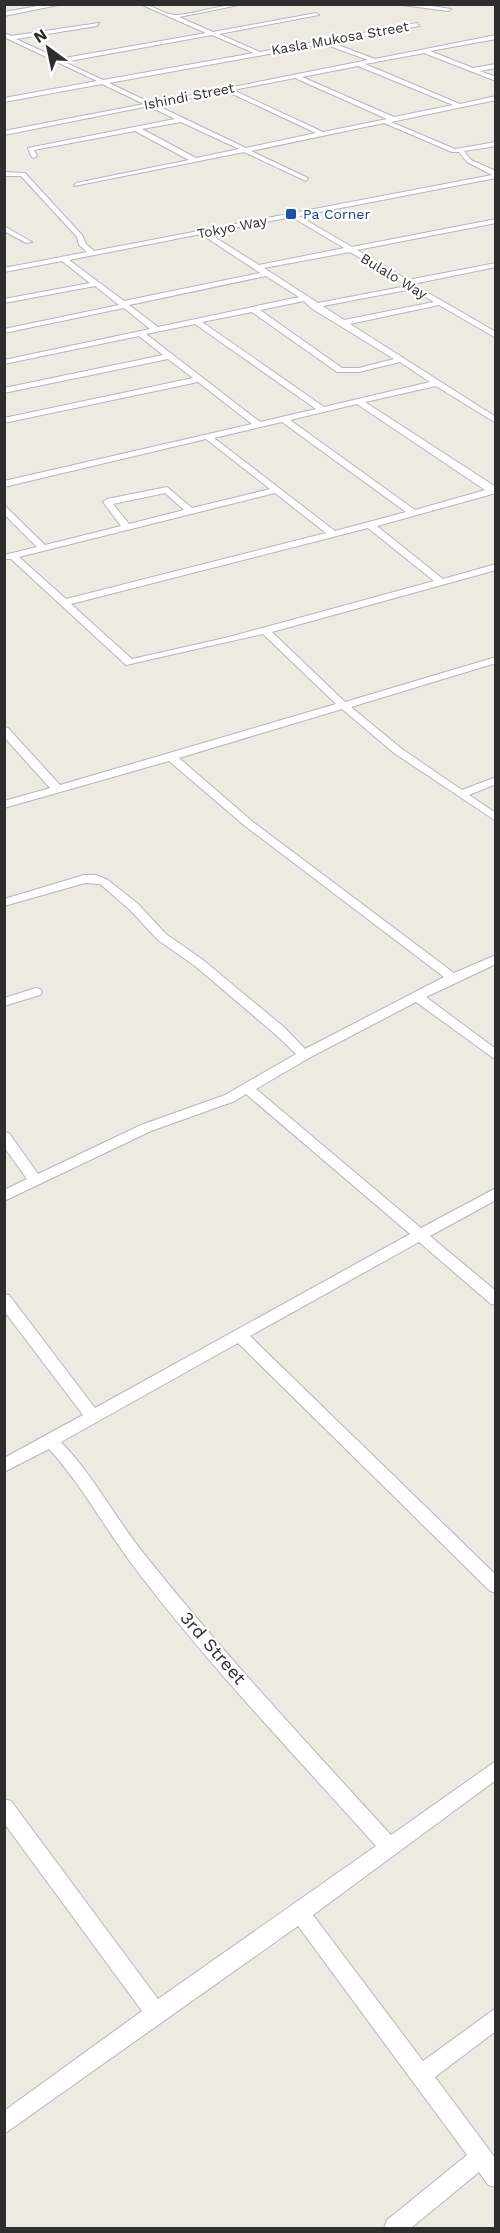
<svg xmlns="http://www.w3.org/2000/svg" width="500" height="2233" viewBox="0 0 500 2233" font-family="'Work Sans',sans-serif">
<rect width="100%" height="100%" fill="#edeae1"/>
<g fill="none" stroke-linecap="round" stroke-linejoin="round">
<defs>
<g id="minor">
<polygon points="49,4 63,4 4,16 4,12"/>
<path d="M140 4C153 4 164 16 177 15 200 13 221 4 244 4L179 17 213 32 316 13 319 15 219 34 260 52 417 23 419 26 330 42 375 59 496 35V39L430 51 473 68 496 64V68L480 71 496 77V81L424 53 365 64 460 104 496 96V100L391 122 455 149 496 142V146L464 151 471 160 496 171V178L299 216 352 247 496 219V223L357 250 408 280 496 263V267L413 284 496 332V338L439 305 350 324 496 417V423L436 386 365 402 496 487V493L377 526 443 579 496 564V570L272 632 345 702 496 657V663L351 707 402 749 462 790 496 777V784L469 795 496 813V821L394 753 342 709 179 758 253 822 454 973 496 955V964L426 997 496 1049V1060L416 1002 309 1058 256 1089 421 1228 496 1188V1200L430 1236 496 1291V1305L491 1304 419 1242 250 1336 496 1575V1593L490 1591 238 1343 61 1442C94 1476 115 1518 145 1555 222 1652 307 1743 391 1835L496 1761V1780L313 1915 423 2061 496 2008V2031L435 2077 496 2159V2187L488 2185 479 2172 411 2228H384L387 2220 467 2155 298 1926 4 2134V2111L142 2011 4 1823V1799L11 1801 158 1999 376 1846C293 1753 206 1663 131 1563 103 1525 81 1484 49 1449L4 1472V1458L83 1415 4 1311V1294L9 1295 95 1408 410 1234 246 1094 235 1101 151 1131 4 1201V1190L27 1179 4 1147V1132L9 1133 38 1174 141 1125 225 1095 296 1054 275 1034 195 966 158 940 130 910 100 884 85 883 4 906V899L84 875H96L108 880 138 904 166 934 203 960 285 1028 305 1049 444 977 245 826 169 761 4 808V801L50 788 4 737V727L8 728 60 785 336 704 263 634 126 665 11 559H4V555L37 547 4 514V505L45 545 121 526 103 502 107 499 167 487 192 508 270 489 206 439 4 487V481L252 424 198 382 4 423V418L193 378 168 359 4 393V388L163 355 139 336 4 364V360L150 329 124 308 4 333V329L119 305 95 286 4 303V299L90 283 62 261 4 272V268L87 252 79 245 77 237 21 176H4V172L25 173 82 235 86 244 94 251 492 175 467 162 459 152H452L384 123 251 151 308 178 306 181 244 152 74 186 76 183 189 160 135 131 34 150 37 156 34 158 31 156 28 148 175 119 149 106 4 135V131L144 104 102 84 4 102V98L97 81 4 37V33L11 36 99 23 97 26 16 39 59 59 206 33ZM212 35 254 53 103 80 64 62ZM324 44 368 60 228 88 224 86 222 89 151 103 109 83ZM358 66 453 105 394 117 302 77ZM295 78 387 119 323 132 233 90ZM226 91 316 133 246 148 156 105ZM181 122 239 149 196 158 142 129ZM292 217 344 248 259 265 208 233ZM201 234 260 273 124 301 69 260ZM350 252 407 286 318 303 264 268ZM266 276 299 297 158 327 129 305ZM412 289 434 302 344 320 323 306ZM304 301 311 308 394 359 359 368H342L260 310ZM252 312 337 372H359L400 362 430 382 324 407 202 322ZM195 324 316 409 260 422 146 334ZM357 404 485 490 415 510 290 420ZM282 422 406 512 335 531 214 438ZM165 493 184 510 129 524 113 504ZM275 493 326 533 66 599 19 557ZM368 528 434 581 229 637 132 659 71 604Z"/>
<polygon points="395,4 418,4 451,9 448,11"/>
<polygon points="4,226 30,241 32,242 26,243 4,231"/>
<polygon points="36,988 40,989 42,992 40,995 4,1006 4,998"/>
</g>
</defs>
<use href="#minor" stroke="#b5b4bf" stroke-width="2"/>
<use href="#minor" fill="#fff" fill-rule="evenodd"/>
</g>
<rect fill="#1a4fb4" stroke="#fff" stroke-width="2" x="285" y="208" width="12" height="12" rx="3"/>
<g text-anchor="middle" stroke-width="4.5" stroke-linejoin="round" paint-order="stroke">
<g font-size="14" fill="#2d2d2d" stroke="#fff">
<text transform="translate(340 38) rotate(-10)" y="5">Kasla Mukosa Street</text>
<text transform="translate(189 96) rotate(-11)" y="5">Ishindi Street</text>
<text transform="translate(232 227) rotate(-11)" y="5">Tokyo Way</text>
<text transform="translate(394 276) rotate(31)" y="5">Bulalo Way</text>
</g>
<g font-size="14" fill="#164399" stroke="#fff" text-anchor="start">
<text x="303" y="219">Pa Corner</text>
</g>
<g font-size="18" fill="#2d2d2d" stroke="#fff">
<text transform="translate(213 1648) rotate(49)" y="6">3rd Street</text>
</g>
</g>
<rect width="500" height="2233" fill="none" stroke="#2d2d2d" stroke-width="12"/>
<g transform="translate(48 48) rotate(327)" stroke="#ffffff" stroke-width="4.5" paint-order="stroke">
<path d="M0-4.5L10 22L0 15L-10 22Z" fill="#2d2d2d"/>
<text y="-9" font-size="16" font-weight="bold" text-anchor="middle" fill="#2d2d2d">N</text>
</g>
</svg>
